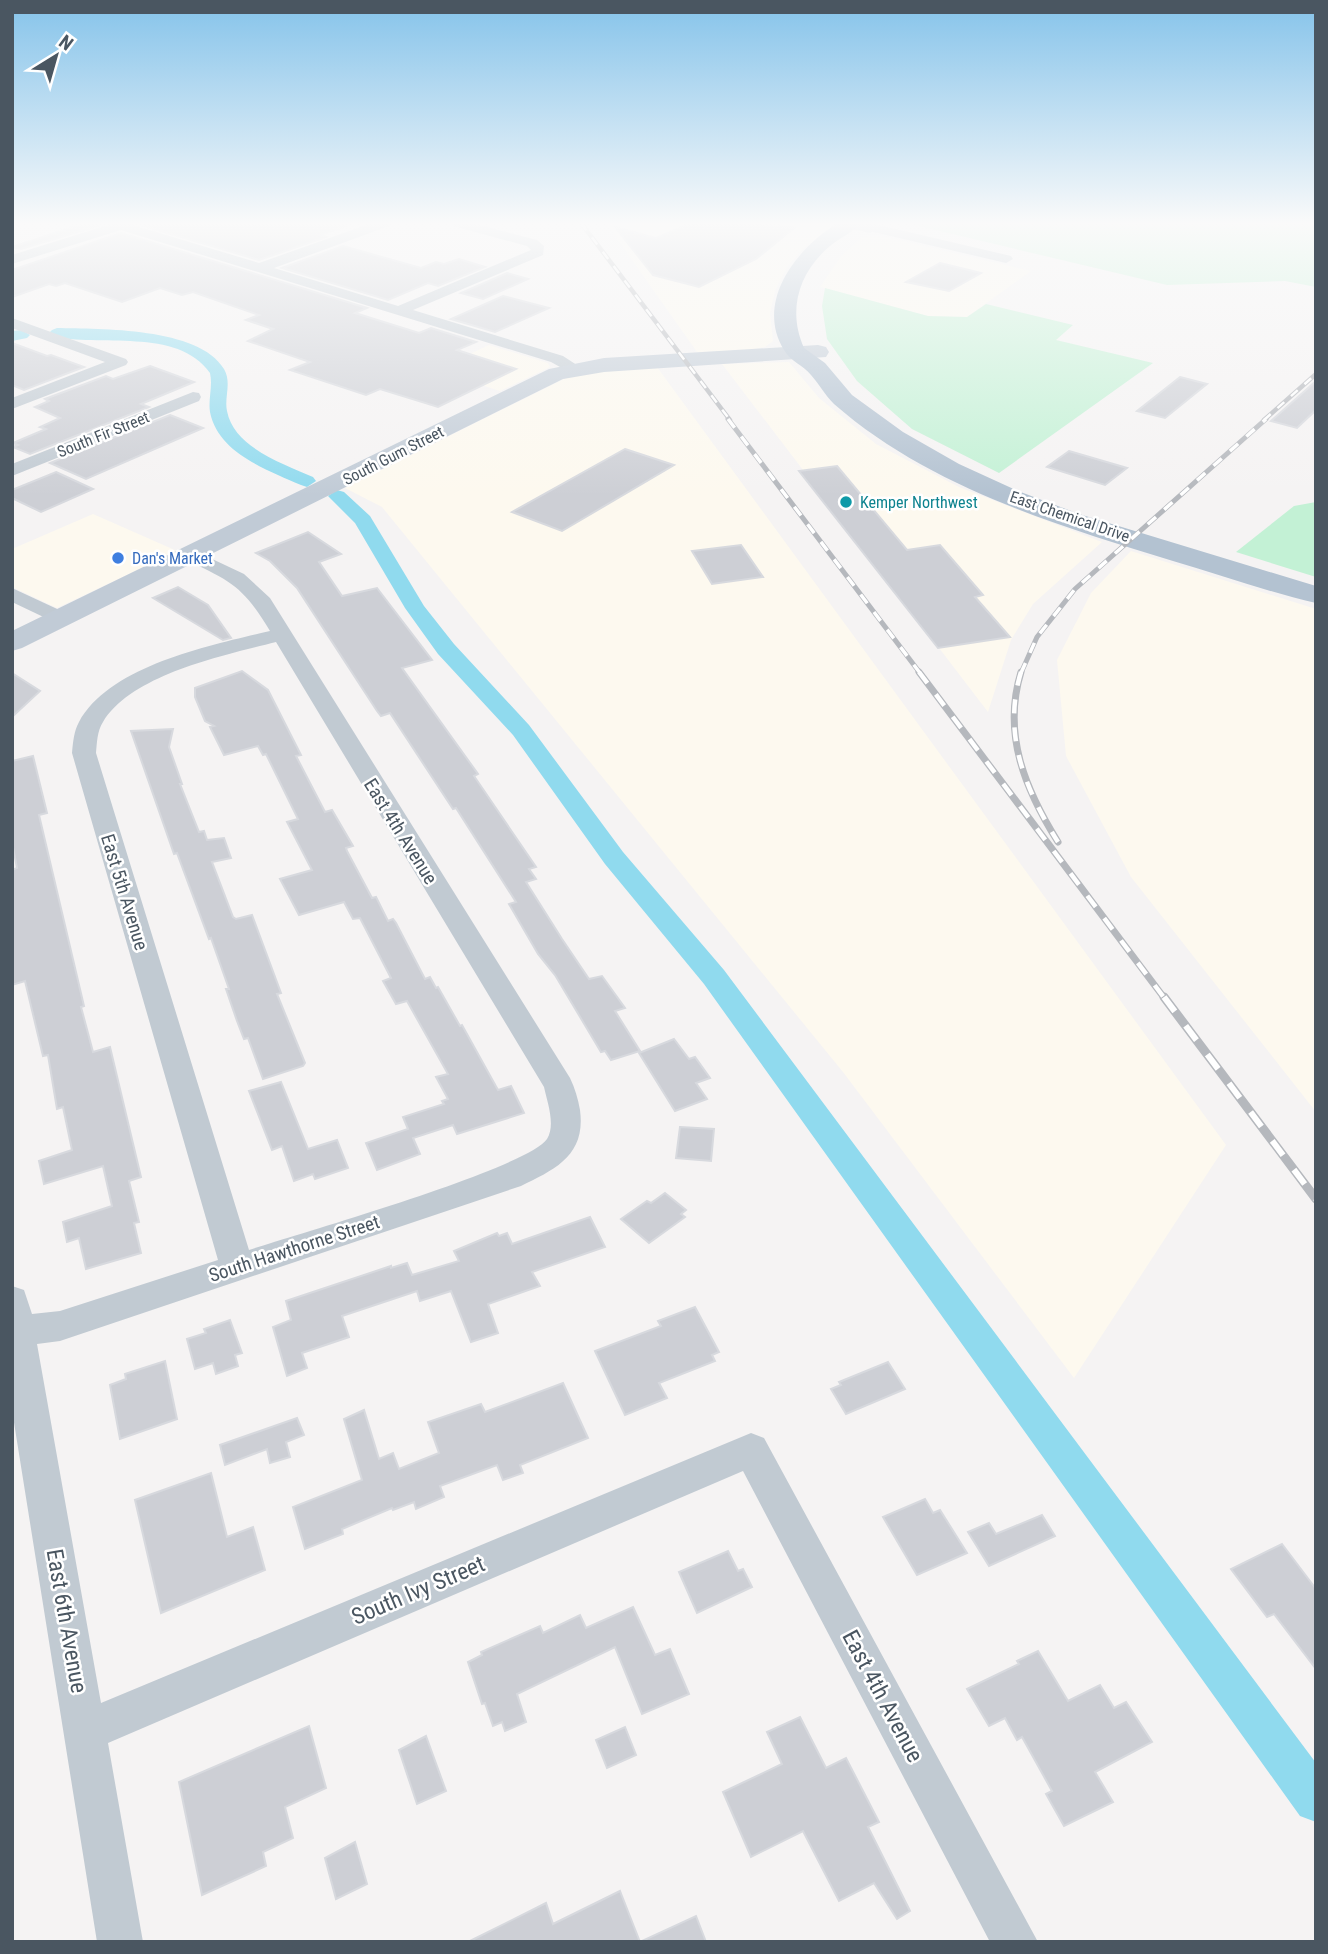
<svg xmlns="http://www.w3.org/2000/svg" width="1328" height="1954" viewBox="0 0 1328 1954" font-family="'Roboto Condensed',sans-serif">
<rect width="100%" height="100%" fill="#f5f3f3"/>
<g fill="#fdf9ef">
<polygon points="606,223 824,223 833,226 804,248 787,267 775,291 770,313 773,341 765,347 749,350 697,352"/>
<polygon points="871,236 881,236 1031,271 967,317 928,316 820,287 842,255 862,237"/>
<polygon points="489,345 548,363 550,367 500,391 435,370"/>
<polygon points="789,362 819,398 876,444 959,487 1102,542 1033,604 1011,640 988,712 722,364"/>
<polygon points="657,367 1226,1145 1074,1378 843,1072 382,507 345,488 580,371"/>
<polygon points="93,514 177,551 57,608 12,587 12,549"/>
<polygon points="1131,551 1316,609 1316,1112 1131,877 1066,756 1057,660 1091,593"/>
</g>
<g fill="#c3f1d5">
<polygon points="906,223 1316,223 1316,287 1285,281 1167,285"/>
<polygon points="825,288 928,316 967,317 986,304 1073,325 1056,340 1153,363 999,473 912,429 857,381 827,339 822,306"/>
<polygon points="1316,502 1316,577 1236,552 1294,506"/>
</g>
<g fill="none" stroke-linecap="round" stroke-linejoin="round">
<g fill="#90daee" fill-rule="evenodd">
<path d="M57 328C100 329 199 327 224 369 232 383 224 397 227 411 234 448 284 464 313 477L316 481 307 487 301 485C267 470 218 453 210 412 208 399 213 386 210 373 177 326 98 348 52 336L49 333 52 330Z"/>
<polygon points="22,330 30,335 27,338 12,341 12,331"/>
<polygon points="337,490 344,492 370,516 424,606 454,644 529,725 623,852 724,970 1316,1763 1316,1822 1300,1816 704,984 605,864 513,735 438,654 405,608 355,523 328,496"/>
</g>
</g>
<g fill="#cdcfd5" stroke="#d7d9de" stroke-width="2">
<polygon points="85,223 104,224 21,249 12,247"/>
<polygon points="345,223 346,226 320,235 326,237 259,260 137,224"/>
<polygon points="691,223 758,223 794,228 756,259 699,287 653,275 615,227 656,238"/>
<polygon points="121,233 367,308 355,313 419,333 431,328 476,342 457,350 516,369 438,407 380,389 366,395 290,370 310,362 248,341 273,329 246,320 259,315 193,292 182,295 160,288 122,302 65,283 56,286 49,284 12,297 12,270"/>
<polygon points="343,246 421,268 436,262 444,264 459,259 485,267 438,286 428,283 388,300 282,268"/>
<polygon points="940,263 973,271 981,273 949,291 906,282"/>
<polygon points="507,273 528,279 483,299 461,293"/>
<polygon points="503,296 549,308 495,332 451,319"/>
<polygon points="12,343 47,356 51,355 84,367 24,390 12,385"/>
<polygon points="150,366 194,382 141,404 149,407 30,454 13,447 18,445 13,443 46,429 40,427 60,418 35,407 49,401 45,399 106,376 113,379"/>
<polygon points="1180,377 1207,384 1165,418 1137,411"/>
<polygon points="1316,381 1316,410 1297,428 1271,421"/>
<polygon points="170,415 203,428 86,479 50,463"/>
<polygon points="625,449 674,465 562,531 512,512"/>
<polygon points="1069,451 1127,468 1105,485 1047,467"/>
<polygon points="837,466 907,550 940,545 983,595 975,597 1010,637 938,648 799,471"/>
<polygon points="56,472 93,489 41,512 12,498 12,490"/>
<polygon points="308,532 341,554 319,562 342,596 377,588 432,660 402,668 478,774 474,776 536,867 529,869 536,879 526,882 562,939 589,979 602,976 625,1008 615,1011 640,1051 611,1060 605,1051 601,1052 555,975 538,954 509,904 516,902 456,808 453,809 390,713 381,716 377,711 297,588 270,561 256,553"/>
<polygon points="741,545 763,577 712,584 692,551"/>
<polygon points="178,587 208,605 231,638 223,640 153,598"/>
<polygon points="242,671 268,690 301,755 296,756 325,812 332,810 353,846 346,848 347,851 372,898 376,897 388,921 393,919 396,923 425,979 430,977 436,988 438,987 460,1026 462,1025 498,1090 511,1086 524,1113 457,1134 453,1125 413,1138 420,1154 377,1170 366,1143 408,1129 403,1117 444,1104 442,1101 448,1099 436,1077 448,1074 407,1001 396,1004 383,981 391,978 360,918 353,919 344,902 299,915 280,879 312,870 287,822 298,819 266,754 263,755 258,746 224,755 210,727 214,726 205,721 195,697 195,688"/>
<polygon points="12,673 40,691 12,717"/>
<polygon points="173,729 169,747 182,784 180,784 199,832 204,831 207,840 224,838 231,858 212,862 233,917 236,919 252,915 281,993 277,994 305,1063 303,1066 263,1079 248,1038 244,1039 237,1021 226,989 229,989 211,938 209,939 177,853 174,854 131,731"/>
<polygon points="33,756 47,813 39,815 84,1006 81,1007 93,1052 110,1047 141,1177 129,1181 139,1222 134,1223 141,1253 86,1269 79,1238 67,1242 63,1222 112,1206 103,1166 44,1184 39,1161 72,1150 63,1107 57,1109 48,1055 43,1056 25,981 12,985 12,870 17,868 12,842 12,761"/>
<polygon points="674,1039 689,1059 695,1057 710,1078 696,1083 707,1099 675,1111 639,1053"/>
<polygon points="281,1082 308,1149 337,1140 348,1168 315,1179 313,1174 294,1181 282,1146 272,1150 249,1091"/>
<polygon points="680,1127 714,1129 711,1161 676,1158"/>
<polygon points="665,1193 686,1210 681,1214 685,1217 649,1243 621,1219 647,1201 651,1203"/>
<polygon points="590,1217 605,1247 532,1272 540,1286 488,1304 498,1333 471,1342 451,1291 420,1301 417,1291 342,1316 349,1337 302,1353 307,1368 287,1376 273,1327 291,1320 286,1301 391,1266 391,1268 407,1263 412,1275 459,1261 454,1251 497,1233 499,1236 507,1233 512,1244"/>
<polygon points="695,1307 719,1352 712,1355 715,1361 659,1383 667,1398 625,1415 595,1351 661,1326 658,1321"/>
<polygon points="230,1320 242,1353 235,1355 238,1366 216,1374 213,1363 195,1369 187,1339 206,1333 204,1329"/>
<polygon points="165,1361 177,1419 120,1439 110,1385 126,1379 125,1374"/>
<polygon points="888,1362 905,1389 846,1414 831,1389 841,1385 839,1382"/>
<polygon points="563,1383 588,1438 520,1465 523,1473 503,1480 497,1465 440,1486 444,1497 416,1509 414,1502 393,1510 392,1508 342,1529 343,1534 305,1549 293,1507 362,1480 344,1419 364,1410 379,1459 393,1453 399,1469 439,1453 428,1422 481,1404 485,1412"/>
<polygon points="297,1418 304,1435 286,1442 290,1457 270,1463 267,1449 225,1465 220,1445"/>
<polygon points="211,1473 227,1537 253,1527 265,1570 161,1613 135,1500"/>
<polygon points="925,1499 933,1513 940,1510 967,1553 917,1575 883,1517"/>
<polygon points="1042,1515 1055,1536 989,1566 968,1532 989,1523 996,1534"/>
<polygon points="1282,1544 1316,1589 1316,1669 1274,1614 1267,1617 1231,1569"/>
<polygon points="728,1551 738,1571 743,1569 752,1587 697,1613 679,1572"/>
<polygon points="633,1607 655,1655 670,1649 689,1694 642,1714 615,1647 517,1694 526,1722 505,1731 502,1722 493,1726 485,1703 482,1704 468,1662 482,1655 481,1652 540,1626 543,1633 580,1615 586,1628"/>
<polygon points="1038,1651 1068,1701 1100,1685 1114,1708 1126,1702 1152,1742 1095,1772 1113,1802 1064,1826 1046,1794 1052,1791 1022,1737 1017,1740 1005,1718 989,1726 967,1689 1019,1664 1017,1661"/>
<polygon points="800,1717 826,1768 846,1758 879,1822 868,1827 910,1911 897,1919 874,1883 839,1901 803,1831 751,1857 723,1792 782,1764 767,1732"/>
<polygon points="309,1726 326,1788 285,1807 293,1838 263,1852 266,1866 202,1895 179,1782"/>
<polygon points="625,1727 636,1755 607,1768 596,1740"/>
<polygon points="426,1736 446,1791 417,1804 399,1750"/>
<polygon points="355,1842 367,1884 336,1899 325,1858"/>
<polygon points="620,1891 640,1942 696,1916 706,1942 468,1942 546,1903 553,1924"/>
</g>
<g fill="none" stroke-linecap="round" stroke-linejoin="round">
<g fill="#c1cad2" fill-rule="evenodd">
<polygon points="106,223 135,223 133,225 259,263 372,223 391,223 389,226 274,268 398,306 531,250 527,246 453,226 451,223 472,223 537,240 544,246 543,255 413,310 563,356 583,369 581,372 569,372 551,362 121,230 12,264 12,255 108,225"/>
<polygon points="870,223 1011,256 1013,259 1006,263 865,230 863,227"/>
<polygon points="12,318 126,359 128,362 126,365 12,409 12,398 105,362 12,328"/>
<polygon points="193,392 199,393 201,397 199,401 12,476 12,464"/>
<path d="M191 549 244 574 270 598 570 1078C575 1088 578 1099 580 1110 586 1155 556 1169 521 1186L60 1341 37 1344 101 1703 751 1433 764 1438 1038 1942H990L743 1471 108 1743 143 1942H97L12 1410V1286L24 1290 32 1314 60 1311 218 1260 72 753C73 742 74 731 79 722 110 665 212 645 270 631 243 586 231 581 184 559L181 555 184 551ZM276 642 544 1087C547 1101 556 1125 547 1139 526 1169 297 1234 249 1250L96 753C97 743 97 731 103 722 132 674 225 655 276 642Z"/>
<polygon points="12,588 68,614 72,618 68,622 54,622 12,602"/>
</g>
<g fill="#c1cbd6" fill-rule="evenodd">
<polygon points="841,223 875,223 879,227 870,233 844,227"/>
<polygon points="818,345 826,347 829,352 826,357 604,372 563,379 22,648 12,651 12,631 549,369 604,358"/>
</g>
<path fill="#b3c2d1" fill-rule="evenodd" d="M838 223H860C853 233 839 238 830 246 799 272 787 310 804 348L825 363 852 395 903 432 959 464 1018 491 1079 514 1316 586V603C1268 592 1221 575 1173 561 1056 525 929 487 834 404 825 395 819 384 811 375 803 365 791 362 784 350 754 301 798 247 838 223Z"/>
<defs>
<g id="rail-far3">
<polyline points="581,223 730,420"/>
<polyline points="1264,420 1316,374"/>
</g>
<g id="rail-far2">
<polyline points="728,419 920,673"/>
<polyline points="1021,673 1037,637 1075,589 1266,419"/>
</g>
<g id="rail-far1">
<polyline points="919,672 1165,999"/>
<path d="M1021 672C1002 734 1025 789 1058 842"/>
</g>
<polyline id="rail" points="1164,997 1316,1199"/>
</defs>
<use href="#rail-far3" stroke="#b5b8bd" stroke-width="4.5"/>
<use href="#rail-far2" stroke="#b5b8bd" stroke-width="5"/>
<use href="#rail-far1" stroke="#b5b8bd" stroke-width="7"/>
<use href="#rail" stroke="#b5b8bd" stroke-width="9"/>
<use href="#rail-far3" stroke="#fff" stroke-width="2.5" stroke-dasharray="9" stroke-linecap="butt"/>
<use href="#rail-far2" stroke="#fff" stroke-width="3.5" stroke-dasharray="11" stroke-linecap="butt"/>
<use href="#rail-far1" stroke="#fff" stroke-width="4.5" stroke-dasharray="14" stroke-linecap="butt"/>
<use href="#rail" stroke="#fff" stroke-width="6" stroke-dasharray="18" stroke-linecap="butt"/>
</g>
<linearGradient id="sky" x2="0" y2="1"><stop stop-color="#85c3ea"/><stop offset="0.45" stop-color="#fafafa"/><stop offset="1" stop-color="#fafafa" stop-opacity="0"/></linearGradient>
<rect width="1328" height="496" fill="url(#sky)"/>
<circle fill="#0f9aa8" stroke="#fff" stroke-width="2.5" cx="846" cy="502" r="7"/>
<circle fill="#3f7fe0" stroke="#fff" stroke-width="2.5" cx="118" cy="558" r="7"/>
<g text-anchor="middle" stroke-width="5" stroke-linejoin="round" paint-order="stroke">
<g font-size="16" fill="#4a5661" stroke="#fff">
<text transform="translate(103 434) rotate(-22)" y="6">South Fir Street</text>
<text transform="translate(393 455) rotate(-27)" y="6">South Gum Street</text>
<text transform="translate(1070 516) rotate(19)" y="6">East Chemical Drive</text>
</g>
<g font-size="16" fill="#0d838f" stroke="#fff" text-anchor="start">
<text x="860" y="508">Kemper Northwest</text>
</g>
<g font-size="16" fill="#366cbe" stroke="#fff" text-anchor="start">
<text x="132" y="564">Dan's Market</text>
</g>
<g font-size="19" fill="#4a5661" stroke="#fff">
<text transform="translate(401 831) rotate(58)" y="7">East 4th Avenue</text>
<text transform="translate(125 892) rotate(73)" y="7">East 5th Avenue</text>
<text transform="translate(294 1248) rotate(-18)" y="7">South Hawthorne Street</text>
</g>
<g font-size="23" fill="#4a5661" stroke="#fff">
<text transform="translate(418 1590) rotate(-23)" y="8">South Ivy Street</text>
<text transform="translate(67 1621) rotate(80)" y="8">East 6th Avenue</text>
<text transform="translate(883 1696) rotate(62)" y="8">East 4th Avenue</text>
</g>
</g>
<rect width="1328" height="1954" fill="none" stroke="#4a5661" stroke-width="28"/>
<g transform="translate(56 56) rotate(37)" stroke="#ffffff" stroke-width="5" paint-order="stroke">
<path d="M0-5L12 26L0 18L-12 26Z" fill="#4a5661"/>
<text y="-10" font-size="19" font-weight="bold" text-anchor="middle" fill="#4a5661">N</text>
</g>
</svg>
